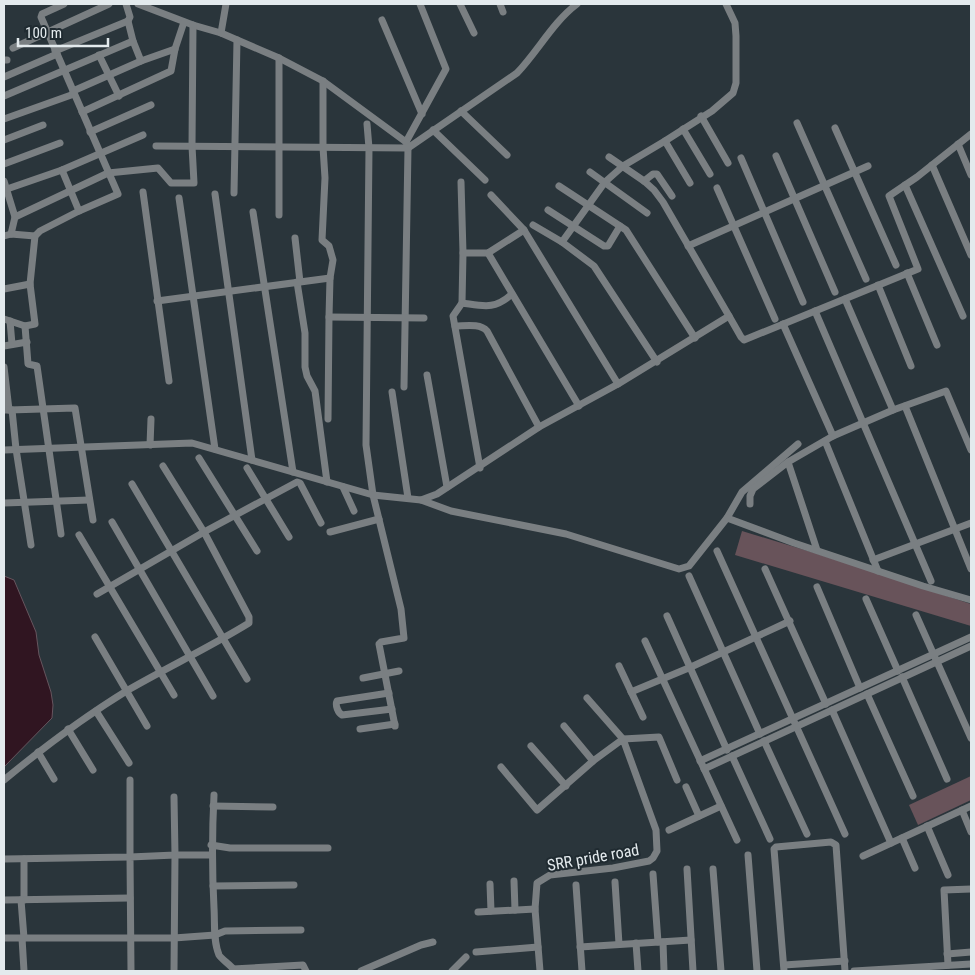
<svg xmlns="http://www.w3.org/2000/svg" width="975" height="975" viewBox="0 0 975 975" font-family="'Roboto Condensed',sans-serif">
<rect width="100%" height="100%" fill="#2a353b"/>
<g fill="#68535a">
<polygon points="742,531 821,555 971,604 971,626 735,555"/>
<polygon points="971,776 971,800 918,825 909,805"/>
</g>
<polygon fill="#301521" stroke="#66555e" points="4,576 14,580 36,632 39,655 51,692 53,705 52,718 4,767"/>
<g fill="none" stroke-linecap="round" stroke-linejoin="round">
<g stroke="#7a7f82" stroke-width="7">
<polyline points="126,4 130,17 128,21 133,41 141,61"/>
<polyline points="138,4 193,25 221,33 279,58 323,81 406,142 408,148 404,387"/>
<polyline points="460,4 474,33"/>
<polyline points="500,4 503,12"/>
<polyline points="382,20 422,114"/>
<polyline points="221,33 226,4"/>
<polyline points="13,48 109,4"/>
<polyline points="55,51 128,21"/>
<polyline points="99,55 119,96"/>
<polyline points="4,60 7,60"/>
<polyline points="4,77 57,54"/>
<polyline points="323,81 323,147 325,178 322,240 329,246 333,260 330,278 329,317 328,419"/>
<polyline points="73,91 141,61 175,49"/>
<polyline points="4,96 133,41"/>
<polyline points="461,111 507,155"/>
<polyline points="82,112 171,71 175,49 184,22"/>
<polyline points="701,116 728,163"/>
<polyline points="4,119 74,94"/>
<polyline points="797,123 866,279"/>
<polyline points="367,124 369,148 366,445 373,495 401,609 404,638 381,642 379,644 395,726"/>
<polyline points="835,128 896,265"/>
<polyline points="683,129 710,174"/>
<polyline points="433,130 485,180"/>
<polyline points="90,132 151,105"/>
<polyline points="4,140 43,125"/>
<polyline points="665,141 690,183"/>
<polyline points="406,142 446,69 420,4"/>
<polyline points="958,144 971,175"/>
<path d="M156 146 408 148 517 73C538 51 553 22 577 4"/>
<polyline points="776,156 835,292"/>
<polyline points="741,158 803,302"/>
<polyline points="4,164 60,143"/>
<polyline points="932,165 971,255"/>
<polyline points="62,170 79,211"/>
<polyline points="590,172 647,213"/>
<polyline points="4,181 15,217"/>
<polyline points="644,181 653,174 657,174 672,196"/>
<polyline points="461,182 463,253 462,303 453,316 480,468"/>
<polyline points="905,185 963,316"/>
<polyline points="559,186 626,230 695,338"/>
<polyline points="717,188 775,319"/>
<polyline points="7,189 62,170 143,135"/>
<polyline points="143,192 169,381"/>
<polyline points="234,193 237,40"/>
<polyline points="215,194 252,460"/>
<polyline points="491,195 524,230 618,384"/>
<polyline points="179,198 215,449"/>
<polyline points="548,210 604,246 608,246 620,226"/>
<polyline points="253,212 293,472"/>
<polyline points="279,215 279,58"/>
<polyline points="533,225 562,242 594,266 657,362"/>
<polyline points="11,234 15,217 108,173 158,168 171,183 194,183 192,146 193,25"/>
<polyline points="4,236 11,234 35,236"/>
<polyline points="295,238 300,282"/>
<polyline points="562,242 605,182 623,166 665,141 712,111 733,93 736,83 736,36 735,23 726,4"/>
<polyline points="688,246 868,166"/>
<polyline points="463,253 488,253 524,230"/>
<polyline points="488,253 579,406"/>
<polyline points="907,273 937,345"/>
<polyline points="297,282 305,333 305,367 307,376 315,391 327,482"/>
<polyline points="878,285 911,366"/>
<polyline points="4,289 30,284"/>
<polyline points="845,299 893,410 946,391 971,450"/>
<polyline points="157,301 330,278"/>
<path d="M462 303C484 306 494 310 512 294"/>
<polyline points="815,311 931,581"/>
<polyline points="729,316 741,337 744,340 918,269 889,196 917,177 971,134"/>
<polyline points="329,317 424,318"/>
<polyline points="4,319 25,326 35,324 30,284 35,236 40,231 79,211 118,194 41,17 42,14 64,4"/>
<polyline points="10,321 12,344"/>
<polyline points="783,324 833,436"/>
<polyline points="25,326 28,364 37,366 61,534"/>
<path d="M455 326C465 326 480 323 487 331L539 427"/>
<polyline points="4,346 27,342"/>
<polyline points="4,367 9,410 5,410"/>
<polyline points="427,375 447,487"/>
<polyline points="392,392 408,498"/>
<polyline points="905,406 971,569"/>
<polyline points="9,410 75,408 93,520"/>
<polyline points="12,410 16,449 31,545"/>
<polyline points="825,441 878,571"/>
<polyline points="150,445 151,419"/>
<polyline points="4,450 192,443 373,495 421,500 437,494 539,427 618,384 729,316 663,202 654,190 644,181 609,157"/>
<polyline points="199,458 257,551"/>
<polyline points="788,462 817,550"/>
<polyline points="247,468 289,537"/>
<polyline points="132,484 247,679"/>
<polyline points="343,487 354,511"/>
<polyline points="421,500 451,511 566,534 679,569 689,566 727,518 742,492 798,444"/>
<polyline points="4,503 89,500"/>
<polyline points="750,504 750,496 753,489 788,462 833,436 893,410"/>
<polyline points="727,518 794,543 923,586 971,600"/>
<polyline points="112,522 213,696"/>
<polyline points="330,532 379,519"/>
<polyline points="79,535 174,695"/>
<polyline points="717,551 845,834"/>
<polyline points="873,560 971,523"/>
<polyline points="765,569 826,704"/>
<polyline points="689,576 760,734"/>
<polyline points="817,587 860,688"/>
<polyline points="97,594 204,532 297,482 300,483 321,523"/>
<polyline points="866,599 898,671"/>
<polyline points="916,615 971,738"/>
<polyline points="667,616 727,750"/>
<polyline points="95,637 147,726"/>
<polyline points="645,641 737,840"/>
<polyline points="619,666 643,717"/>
<polyline points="902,677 947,779"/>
<polyline points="363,678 399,671"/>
<polyline points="631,692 691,667 790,621"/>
<path d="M389 693 337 701C335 705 338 713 342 715L392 709"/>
<polyline points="867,694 913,796"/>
<polyline points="587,698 623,739 659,737 677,780"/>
<polyline points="832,710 891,843"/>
<polyline points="96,711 129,763"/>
<polyline points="564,726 593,761"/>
<polyline points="68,729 93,770"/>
<polyline points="360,729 395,724"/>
<polyline points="764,741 807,834"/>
<polyline points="531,746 566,786"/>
<polyline points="38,752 54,779"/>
<polyline points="732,756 770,839"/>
<polyline points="700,761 971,637"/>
<polyline points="501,767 537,810 593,761 623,739 656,830 657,851 653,858 649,861 613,868 550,875 537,883 535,909 540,971"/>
<polyline points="704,769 971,646"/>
<path d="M4 780C44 747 84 717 128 690 168 667 210 647 249 623V617L204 532 163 466"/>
<polyline points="686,787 699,816"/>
<path d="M214 795C212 833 212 870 214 908 215 923 213 941 219 955 221 959 231 965 235 971"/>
<polyline points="213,806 273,807"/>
<polyline points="962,810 971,832"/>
<polyline points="927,826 948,875"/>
<polyline points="669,830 721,806"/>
<polyline points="902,838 915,868"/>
<polyline points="211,845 230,848 328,848"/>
<polyline points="748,855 757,971"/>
<polyline points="863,856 971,806"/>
<polyline points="4,859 130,857 130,780"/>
<polyline points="24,859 24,900"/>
<polyline points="687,869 693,971"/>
<polyline points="713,869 721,971"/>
<polyline points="653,874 658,942"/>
<polyline points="514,881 515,910"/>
<polyline points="615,882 619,944"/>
<polyline points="490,884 491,911"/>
<polyline points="576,885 582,971"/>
<polyline points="213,886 294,885"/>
<polyline points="4,900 130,898"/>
<polyline points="21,900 24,938"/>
<polyline points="478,912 535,909"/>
<polyline points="4,938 174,938 215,935 225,931 301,930"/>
<polyline points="22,938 24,971"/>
<polyline points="663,942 664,971"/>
<polyline points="636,943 638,971"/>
<polyline points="580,947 691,940"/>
<polyline points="476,952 538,947"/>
<polyline points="947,954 971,952"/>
<polyline points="784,965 845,961"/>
<polyline points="948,965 944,890 971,889"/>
<polyline points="233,969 303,965 306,971"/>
<polyline points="131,971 130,857 175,855 174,797"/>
<polyline points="174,971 175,855 212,855"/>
<polyline points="361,971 421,945 433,942"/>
<polyline points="452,971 466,957"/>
<polyline points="784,971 774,849 776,847 831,842 836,845 845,971"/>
<polyline points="854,971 971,964"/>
</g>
</g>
<g text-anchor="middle" stroke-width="4" stroke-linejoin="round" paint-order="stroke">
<g font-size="16" fill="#e3eaed" stroke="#202b31">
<text transform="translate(593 857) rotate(-10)" y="6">SRR pride road</text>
</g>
</g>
<rect width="975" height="975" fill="none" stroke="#e3eaed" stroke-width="10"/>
<path d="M18 38v8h90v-8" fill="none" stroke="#e3eaed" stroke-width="2.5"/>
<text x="25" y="38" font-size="15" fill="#e3eaed" stroke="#202b31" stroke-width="4" paint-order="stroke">100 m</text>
</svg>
